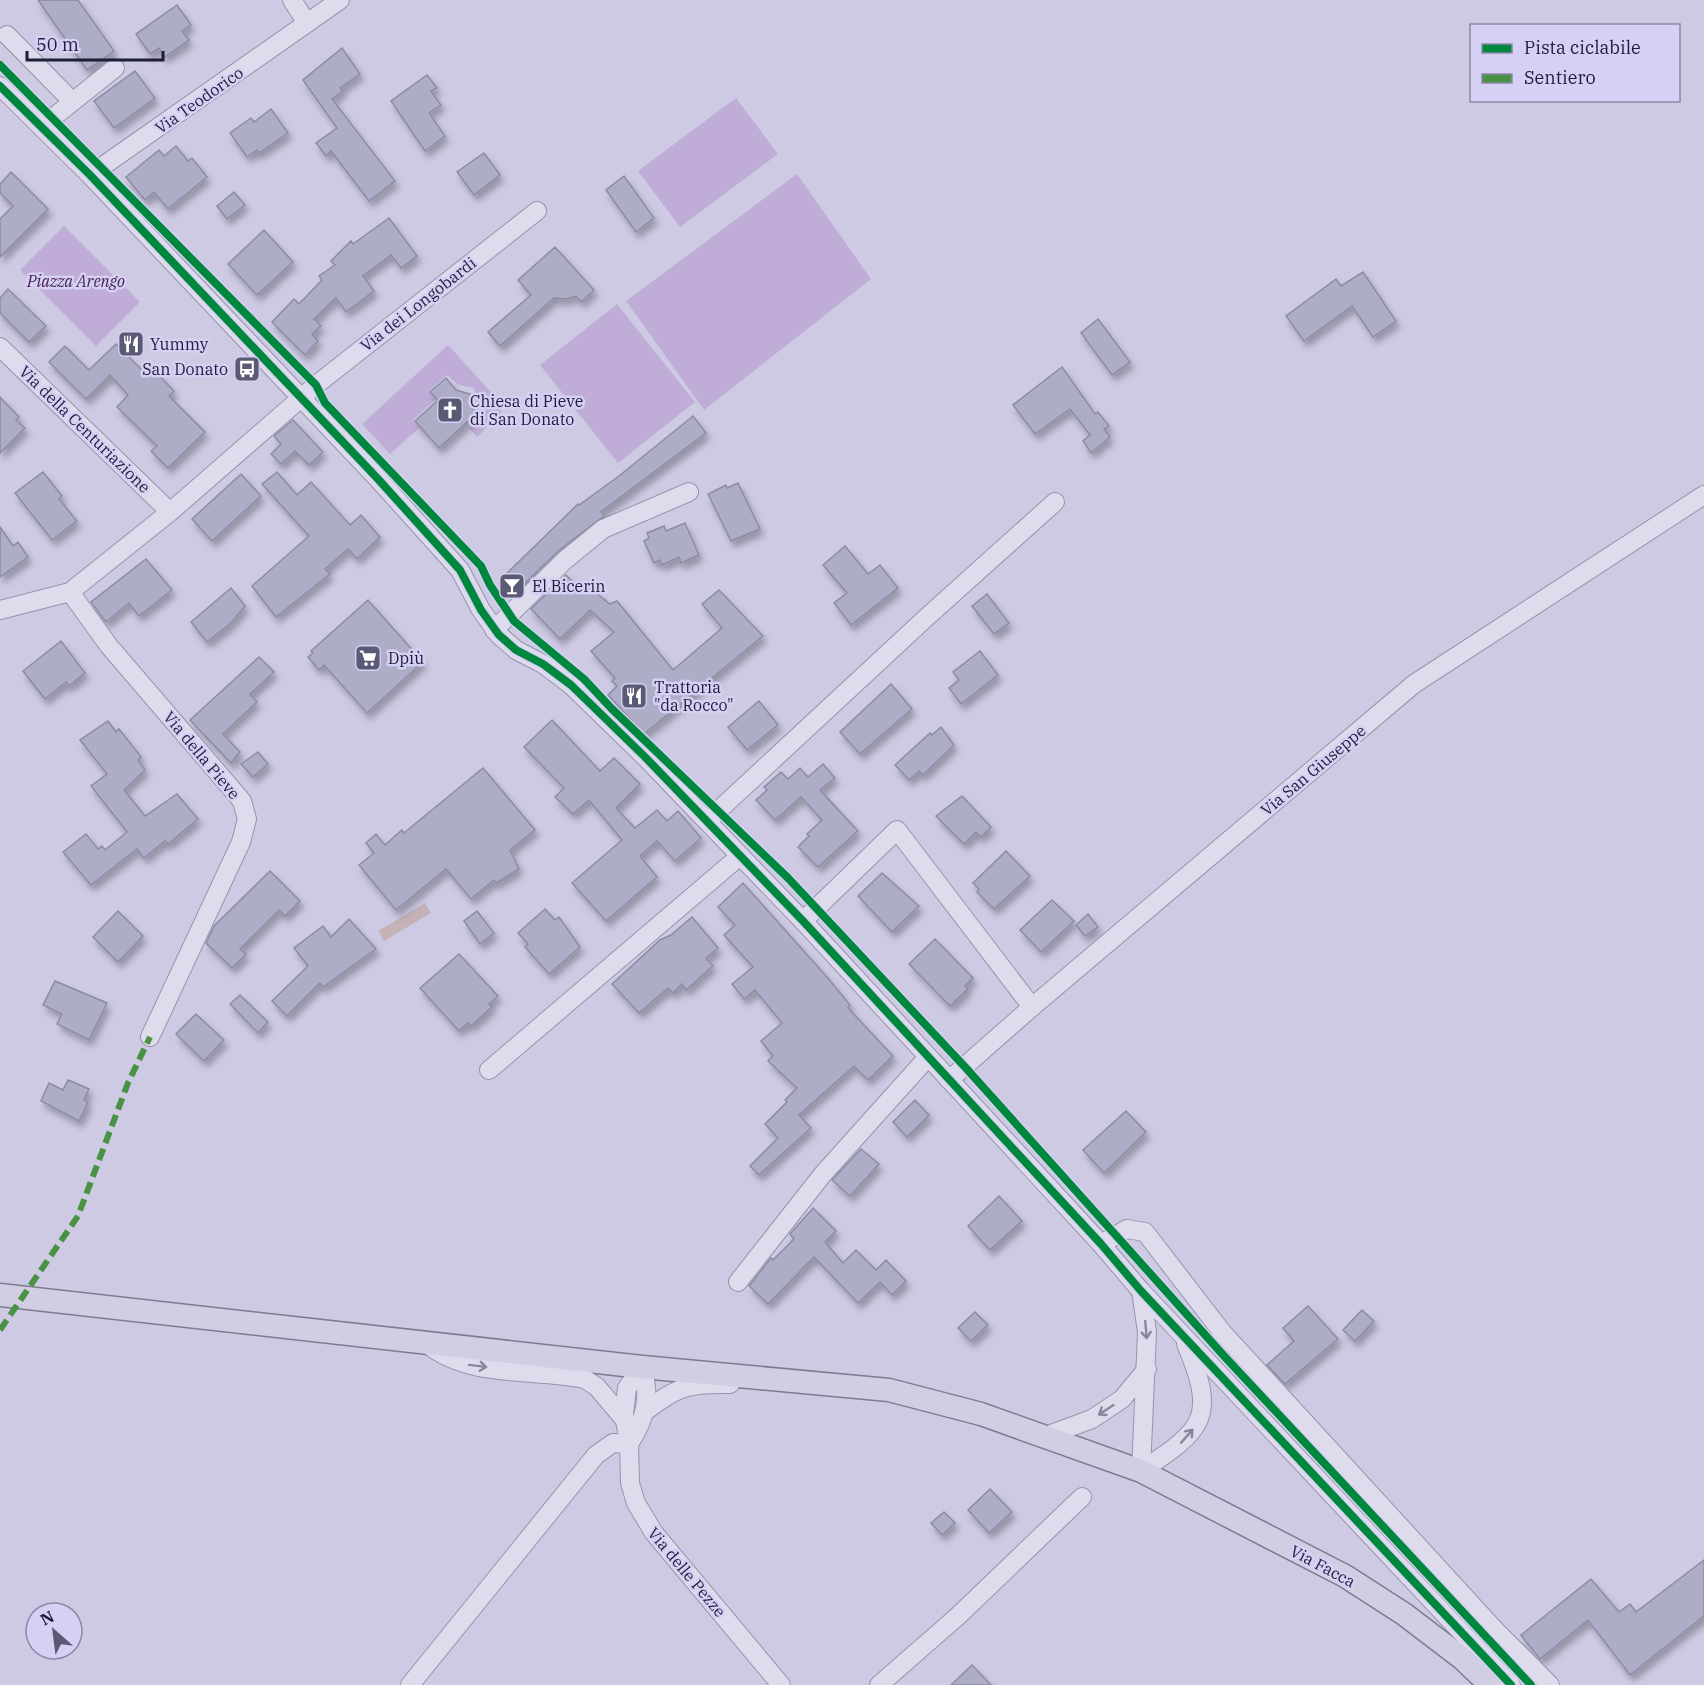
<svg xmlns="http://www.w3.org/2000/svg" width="1704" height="1685" viewBox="0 0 1704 1685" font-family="'IBM Plex Serif',serif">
<defs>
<filter id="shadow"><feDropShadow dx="3.5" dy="6" stdDeviation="3" flood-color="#0004"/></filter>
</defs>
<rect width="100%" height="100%" fill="#cecae4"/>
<g fill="#bfacd7">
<polygon points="736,98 778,154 680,227 638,171"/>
<polygon points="797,174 871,279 704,410 626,301"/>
<polygon points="64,226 140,302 96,346 20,270"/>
<polygon points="617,304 695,402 618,463 540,365"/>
<polygon points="448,345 500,402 501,413 477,437 469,428 486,412 477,402 474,388 459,385 447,375 429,391 436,399 413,420 420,427 390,454 362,424"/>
</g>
<polygon fill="#c4b2b6" points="425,903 431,913 384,941 378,931"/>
<g fill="#adadc7" stroke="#8b8ca4" stroke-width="1.5" filter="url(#shadow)">
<polygon points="38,0 78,0 114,51 87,70"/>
<polygon points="177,5 191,25 182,31 189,40 165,57 159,48 150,54 136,34"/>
<polygon points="342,48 360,74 340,88 343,91 332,99 395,181 369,201 331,151 326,156 316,143 337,128 303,80"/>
<polygon points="135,71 155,98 114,128 94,101"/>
<polygon points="427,75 437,88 431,91 441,105 429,113 445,136 425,151 391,101"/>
<polygon points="271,109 288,133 259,153 257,150 247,157 230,133 251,118 254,122"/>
<polygon points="176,146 188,161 192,158 207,177 168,209 154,192 145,200 126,177 159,150 164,156"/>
<polygon points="484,153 500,175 474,195 457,172"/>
<polygon points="11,172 48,209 0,257 0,219 13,206 0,193 0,184"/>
<polygon points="624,176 654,218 636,232 606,190"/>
<polygon points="234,192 245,205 227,219 217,206"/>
<polygon points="389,218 417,256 401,268 391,255 363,276 374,291 346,312 336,298 314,319 321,326 312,334 318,341 305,355 272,322 294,299 299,304 322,280 319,276 335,265 331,261 351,241 353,244"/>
<polygon points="264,230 293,262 257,295 228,264"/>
<polygon points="555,247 594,290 581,302 576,296 566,299 554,298 500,346 488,332 531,295 518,280"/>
<polygon points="1363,272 1396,321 1373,337 1352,306 1304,341 1286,316 1336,279 1341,286"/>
<polygon points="8,289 46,326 29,342 0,313 0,298"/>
<polygon points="1098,319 1130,362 1112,375 1081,333"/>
<polygon points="116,344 147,375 153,369 174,391 169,396 205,432 168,468 151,451 157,446 117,407 128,395 110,375 86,399 49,362 65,346 89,370"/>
<polygon points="1062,367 1095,414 1098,412 1109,426 1104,429 1110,437 1091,453 1083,441 1090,435 1070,409 1035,434 1013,405"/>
<polygon points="446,378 456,390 470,394 472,408 477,413 439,448 415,421 438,400 430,392"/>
<polygon points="0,397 19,417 16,420 25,428 0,453"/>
<polygon points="693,416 706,433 601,512 604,516 558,551 514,594 500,580 578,504 579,505 619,476"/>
<polygon points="293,420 323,452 309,465 295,451 281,464 271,454 281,444 274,436"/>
<polygon points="43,472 62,496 59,499 77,521 52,540 15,493"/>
<polygon points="277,472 297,495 311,482 350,525 361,515 380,537 357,559 348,549 325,569 330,574 276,617 252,586 309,536 262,484"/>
<polygon points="241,474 261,496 212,541 192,519"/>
<polygon points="738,483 760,529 731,541 708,494 726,485 727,488"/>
<polygon points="685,523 699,555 681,563 679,557 662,565 660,560 654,563 644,541 649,538 647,533 664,526 666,531"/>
<polygon points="0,527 13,546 18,542 28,557 0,577"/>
<polygon points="845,546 868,574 880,565 898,588 851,625 834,603 847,593 823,565"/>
<polygon points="146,559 172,590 139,616 129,603 106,622 91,602"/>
<polygon points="566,575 584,593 590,588 610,604 617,601 673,670 722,628 702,604 719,590 763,636 644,734 608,695 617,686 612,681 615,678 591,651 614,632 590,610 560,639 531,609"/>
<polygon points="231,588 245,606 231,623 207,642 191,622"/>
<polygon points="987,594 1009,623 994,634 972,606"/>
<polygon points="368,600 423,662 367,713 324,665 319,670 308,657 313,653 311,651"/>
<polygon points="61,641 85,673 69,686 66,682 45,699 23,671"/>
<polygon points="980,651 998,675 961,704 949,688 959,680 953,672"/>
<polygon points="259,657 274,672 250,694 257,702 223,734 240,752 231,763 190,720"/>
<polygon points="891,684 912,709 860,754 840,732"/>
<polygon points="759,701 778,725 747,750 728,727"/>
<polygon points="552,720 600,771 614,758 640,784 616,808 635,828 657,810 667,821 678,811 701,838 675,861 657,841 640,856 657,877 606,921 572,883 622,840 589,800 573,814 555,797 564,788 524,747"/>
<polygon points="108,721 116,732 119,729 141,757 138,760 145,770 124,790 145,816 177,794 198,819 168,844 165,841 144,858 137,849 91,885 63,852 86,834 98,849 102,846 105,850 127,832 91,786 107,774 80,740"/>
<polygon points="941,727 954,745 923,775 919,771 909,780 895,765 930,733 932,735"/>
<polygon points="258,752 268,764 253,777 241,764"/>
<polygon points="823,764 835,778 820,790 858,831 818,867 798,847 809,836 807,834 822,820 801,797 775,820 756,800 767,790 764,787 781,772 788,779 800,768 808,777"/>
<polygon points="483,768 535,830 510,850 519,869 496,883 494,880 471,899 446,869 396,910 359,865 374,853 366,843 376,834 385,845 402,830 404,833"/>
<polygon points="962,796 991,827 981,837 976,832 964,844 936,816"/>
<polygon points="1006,851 1030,876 994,909 977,892 979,889 973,883"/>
<polygon points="270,871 300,901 285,916 279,910 240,949 246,954 232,968 206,943 214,926"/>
<polygon points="882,873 919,906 892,932 858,896"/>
<polygon points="743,883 827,977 850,1005 848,1008 893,1056 868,1080 854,1066 799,1115 811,1128 759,1175 750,1166 778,1138 765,1124 787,1102 785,1100 797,1088 768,1061 773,1056 761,1041 782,1023 755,990 744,999 732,984 753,967 724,935 735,925 718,907"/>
<polygon points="1052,900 1074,921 1041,952 1020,930"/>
<polygon points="545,909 555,920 559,917 580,947 549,974 525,947 528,944 518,933"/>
<polygon points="118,911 143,936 118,962 93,937"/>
<polygon points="477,911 494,933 480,944 464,921"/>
<polygon points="1088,914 1098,927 1085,936 1076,925"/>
<polygon points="692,917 718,948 706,958 713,966 686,990 682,984 673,993 668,988 639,1013 612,984 660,940 671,935"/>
<polygon points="349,919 376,949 323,987 320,983 287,1016 272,1001 308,966 294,948 323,926 331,937"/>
<polygon points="935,939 973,978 965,986 968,989 950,1006 909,964"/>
<polygon points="459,954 498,996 489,1004 492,1007 471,1026 468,1023 459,1031 420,988"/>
<polygon points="55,981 107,1003 89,1040 57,1024 62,1014 43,1005"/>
<polygon points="240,995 268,1022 258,1033 230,1004"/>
<polygon points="196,1014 224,1040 204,1061 176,1034"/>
<polygon points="68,1080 89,1089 84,1100 88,1102 79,1121 41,1101 49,1083 63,1090"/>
<polygon points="915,1100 929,1115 907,1137 893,1122"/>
<polygon points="1126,1111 1146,1132 1104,1173 1083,1150"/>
<polygon points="861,1149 879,1164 850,1196 832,1180"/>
<polygon points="999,1196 1022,1221 990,1250 968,1226"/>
<polygon points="813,1208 836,1231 825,1242 843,1263 856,1250 876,1270 886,1260 906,1281 892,1295 880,1282 858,1303 814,1257 768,1304 749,1286 771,1258 773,1260 794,1239 790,1234"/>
<polygon points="1308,1306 1338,1339 1285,1384 1267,1365 1294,1341 1283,1328"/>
<polygon points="1362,1310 1374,1321 1355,1341 1343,1330"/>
<polygon points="975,1312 988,1325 971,1341 958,1328"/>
<polygon points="990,1489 1012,1512 989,1533 968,1510"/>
<polygon points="944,1512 955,1523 942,1535 931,1523"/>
<polygon points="1704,1560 1704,1616 1630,1675 1588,1620 1540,1659 1521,1635 1591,1579 1619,1612 1630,1604 1636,1612"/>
<polygon points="972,1665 991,1685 951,1685"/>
</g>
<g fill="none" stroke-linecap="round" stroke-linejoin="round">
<defs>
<g id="minor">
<polyline points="292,0 307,23"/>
<polyline points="7,35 72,101"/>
<polyline points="0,86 90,175 378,479 460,570 481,610 499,635 516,650 543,664 571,685 645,757 803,921 1101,1244 1141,1291 1511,1685"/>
<polyline points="41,127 115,68"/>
<polyline points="90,175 340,0"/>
<polyline points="0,347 170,512"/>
<polyline points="70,592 109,646 242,801 247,819 241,842 150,1037"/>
<polyline points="0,610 70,592 170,512 316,385 537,211"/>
<polyline points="494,630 565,560 603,529 689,492"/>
<polyline points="707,821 928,616 1055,502"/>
<polyline points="803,921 897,830 1032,1007"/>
<polyline points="489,1070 740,856"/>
<polyline points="949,1080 1032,1007 1414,684 1704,495"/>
<polyline points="1101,1244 1127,1229 1145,1232 1222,1332 1495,1630 1550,1685"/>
<polyline points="738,1282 823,1174 928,1057"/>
<path d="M426 1343C468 1379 533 1368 585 1379L597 1387 624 1419"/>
<polyline points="642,1367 627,1388 624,1414 629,1444 630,1483 636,1503 654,1533 781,1685"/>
<path d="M647 1410C678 1386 690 1383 730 1384"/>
<polyline points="1046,1436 1092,1419 1122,1399 1147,1369"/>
<path d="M629 1444C646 1418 651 1397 642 1367"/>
<polyline points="1141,1471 1147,1332 1141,1291"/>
<path d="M1141 1471C1204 1429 1217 1418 1186 1344"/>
<polyline points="410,1685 596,1455 613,1443 629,1444"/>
<polyline points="879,1685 958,1616 1082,1497"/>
</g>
<polyline id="major" points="0,1295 642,1367 889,1390 981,1414 1141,1471 1345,1576 1404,1614 1463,1659 1490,1685"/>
</defs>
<use href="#minor" stroke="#9594a9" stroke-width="20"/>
<use href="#major" stroke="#7d7b8e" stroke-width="25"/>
<use href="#minor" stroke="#dedcec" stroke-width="18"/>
<use href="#major" stroke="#d1cde3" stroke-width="22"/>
<polyline stroke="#499243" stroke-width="6" stroke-dasharray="12 6" stroke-linecap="butt" points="0,1330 78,1216 128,1083 150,1037"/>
<defs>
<g id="cycleway">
<polyline points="0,65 316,385 325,403 481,566 490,585 514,621 584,679 612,709 788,878 965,1067 1225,1357 1531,1685"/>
<polyline points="0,86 90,175 378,479 460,570 481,610 499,635 516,650 543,664 571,685 645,757 803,921 1101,1244 1141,1291 1511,1685"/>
</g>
</defs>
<use href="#cycleway" stroke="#d6d0f5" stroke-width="11"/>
<use href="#cycleway" stroke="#00873e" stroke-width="8"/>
</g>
<defs><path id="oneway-shaft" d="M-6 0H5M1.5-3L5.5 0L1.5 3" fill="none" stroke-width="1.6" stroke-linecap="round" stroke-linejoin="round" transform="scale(1.5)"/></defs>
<g stroke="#87869b">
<use href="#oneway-shaft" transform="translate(1146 1330) rotate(85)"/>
<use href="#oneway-shaft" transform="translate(478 1366) rotate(7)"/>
<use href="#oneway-shaft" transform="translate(1106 1410) rotate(147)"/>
<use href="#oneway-shaft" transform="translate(1187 1436) rotate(-49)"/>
</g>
<defs>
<symbol id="restaurant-square" viewBox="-11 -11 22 22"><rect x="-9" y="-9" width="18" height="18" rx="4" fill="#5b5a74" stroke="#d6d0f5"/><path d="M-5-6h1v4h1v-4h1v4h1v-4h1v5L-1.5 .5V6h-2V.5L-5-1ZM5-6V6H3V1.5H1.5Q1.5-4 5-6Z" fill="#fff"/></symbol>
<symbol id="bus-square" viewBox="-11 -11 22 22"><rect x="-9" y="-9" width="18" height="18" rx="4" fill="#5b5a74" stroke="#d6d0f5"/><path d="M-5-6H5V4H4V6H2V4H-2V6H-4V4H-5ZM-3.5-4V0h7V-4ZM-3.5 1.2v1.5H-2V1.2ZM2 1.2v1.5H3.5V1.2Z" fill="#fff"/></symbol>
<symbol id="church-square" viewBox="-11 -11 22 22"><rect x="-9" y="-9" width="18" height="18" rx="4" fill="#5b5a74" stroke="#d6d0f5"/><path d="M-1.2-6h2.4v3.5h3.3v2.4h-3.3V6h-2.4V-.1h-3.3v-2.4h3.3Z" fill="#fff"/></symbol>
<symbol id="bar-square" viewBox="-11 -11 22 22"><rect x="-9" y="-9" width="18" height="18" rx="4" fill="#5b5a74" stroke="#d6d0f5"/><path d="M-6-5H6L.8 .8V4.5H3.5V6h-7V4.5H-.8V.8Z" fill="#fff"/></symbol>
<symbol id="supermarket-square" viewBox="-11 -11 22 22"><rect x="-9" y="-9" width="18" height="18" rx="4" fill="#5b5a74" stroke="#d6d0f5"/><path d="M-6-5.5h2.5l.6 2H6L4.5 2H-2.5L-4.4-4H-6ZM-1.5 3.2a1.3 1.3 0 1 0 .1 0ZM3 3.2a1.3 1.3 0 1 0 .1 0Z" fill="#fff"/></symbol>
</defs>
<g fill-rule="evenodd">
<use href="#restaurant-square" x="116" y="329" width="30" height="30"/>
<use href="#bus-square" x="232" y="354" width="30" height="30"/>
<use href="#church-square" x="435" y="395" width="30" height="30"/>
<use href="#bar-square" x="497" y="571" width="30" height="30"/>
<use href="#supermarket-square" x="353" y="643" width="30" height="30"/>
<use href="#restaurant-square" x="619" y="681" width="30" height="30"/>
</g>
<g text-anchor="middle" stroke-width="5" stroke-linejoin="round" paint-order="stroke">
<g font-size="16" fill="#1d1e37" stroke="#d6d0f5">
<text transform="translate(199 100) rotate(-35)" y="6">Via Teodorico</text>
<text transform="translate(418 304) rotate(-38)" y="6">Via dei Longobardi</text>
<text transform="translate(85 429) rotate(44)" y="6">Via della Centuriazione</text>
<text transform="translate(202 755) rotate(50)" y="6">Via della Pieve</text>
<text transform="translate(1313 770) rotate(-40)" y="6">Via San Giuseppe</text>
<text transform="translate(1323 1566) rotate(28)" y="6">Via Facca</text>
<text transform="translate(687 1572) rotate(50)" y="6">Via delle Pezze</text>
</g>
<g font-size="16" font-style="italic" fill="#452353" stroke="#d6d0f5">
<text x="76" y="287">Piazza Arengo</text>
</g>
<g font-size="16" fill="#1d1e37" stroke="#d6d0f5" text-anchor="start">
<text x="150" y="350">Yummy</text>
<text x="228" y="375" text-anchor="end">San Donato</text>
<text x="470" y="407">Chiesa di Pieve<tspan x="470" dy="18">di San Donato</tspan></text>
<text x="532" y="592">El Bicerin</text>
<text x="388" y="664">Dpiù</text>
<text x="654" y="693">Trattoria<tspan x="654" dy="18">"da Rocco"</tspan></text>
</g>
</g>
<rect x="1470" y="24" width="210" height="78" fill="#d6d0f5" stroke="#8c89a9" stroke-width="1.5"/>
<rect x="1482" y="44" width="30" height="9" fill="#00873e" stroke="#8c89a9" stroke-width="1.5"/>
<text x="1524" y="54" font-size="18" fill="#1d1e37">Pista ciclabile</text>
<rect x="1482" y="74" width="30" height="9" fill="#499243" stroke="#8c89a9" stroke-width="1.5"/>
<text x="1524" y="84" font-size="18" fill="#1d1e37">Sentiero</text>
<g transform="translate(54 1631) rotate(332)"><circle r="28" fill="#d6d0f5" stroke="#8c89a9" stroke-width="1.5"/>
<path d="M0-4.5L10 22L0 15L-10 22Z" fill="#5b5a74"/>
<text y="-9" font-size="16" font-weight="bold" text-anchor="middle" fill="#1d1e37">N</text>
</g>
<path d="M27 51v9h136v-9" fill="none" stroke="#1d1e37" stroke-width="3"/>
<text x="36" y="51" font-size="18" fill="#1d1e37" stroke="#d6d0f5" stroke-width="4.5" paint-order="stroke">50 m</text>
</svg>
